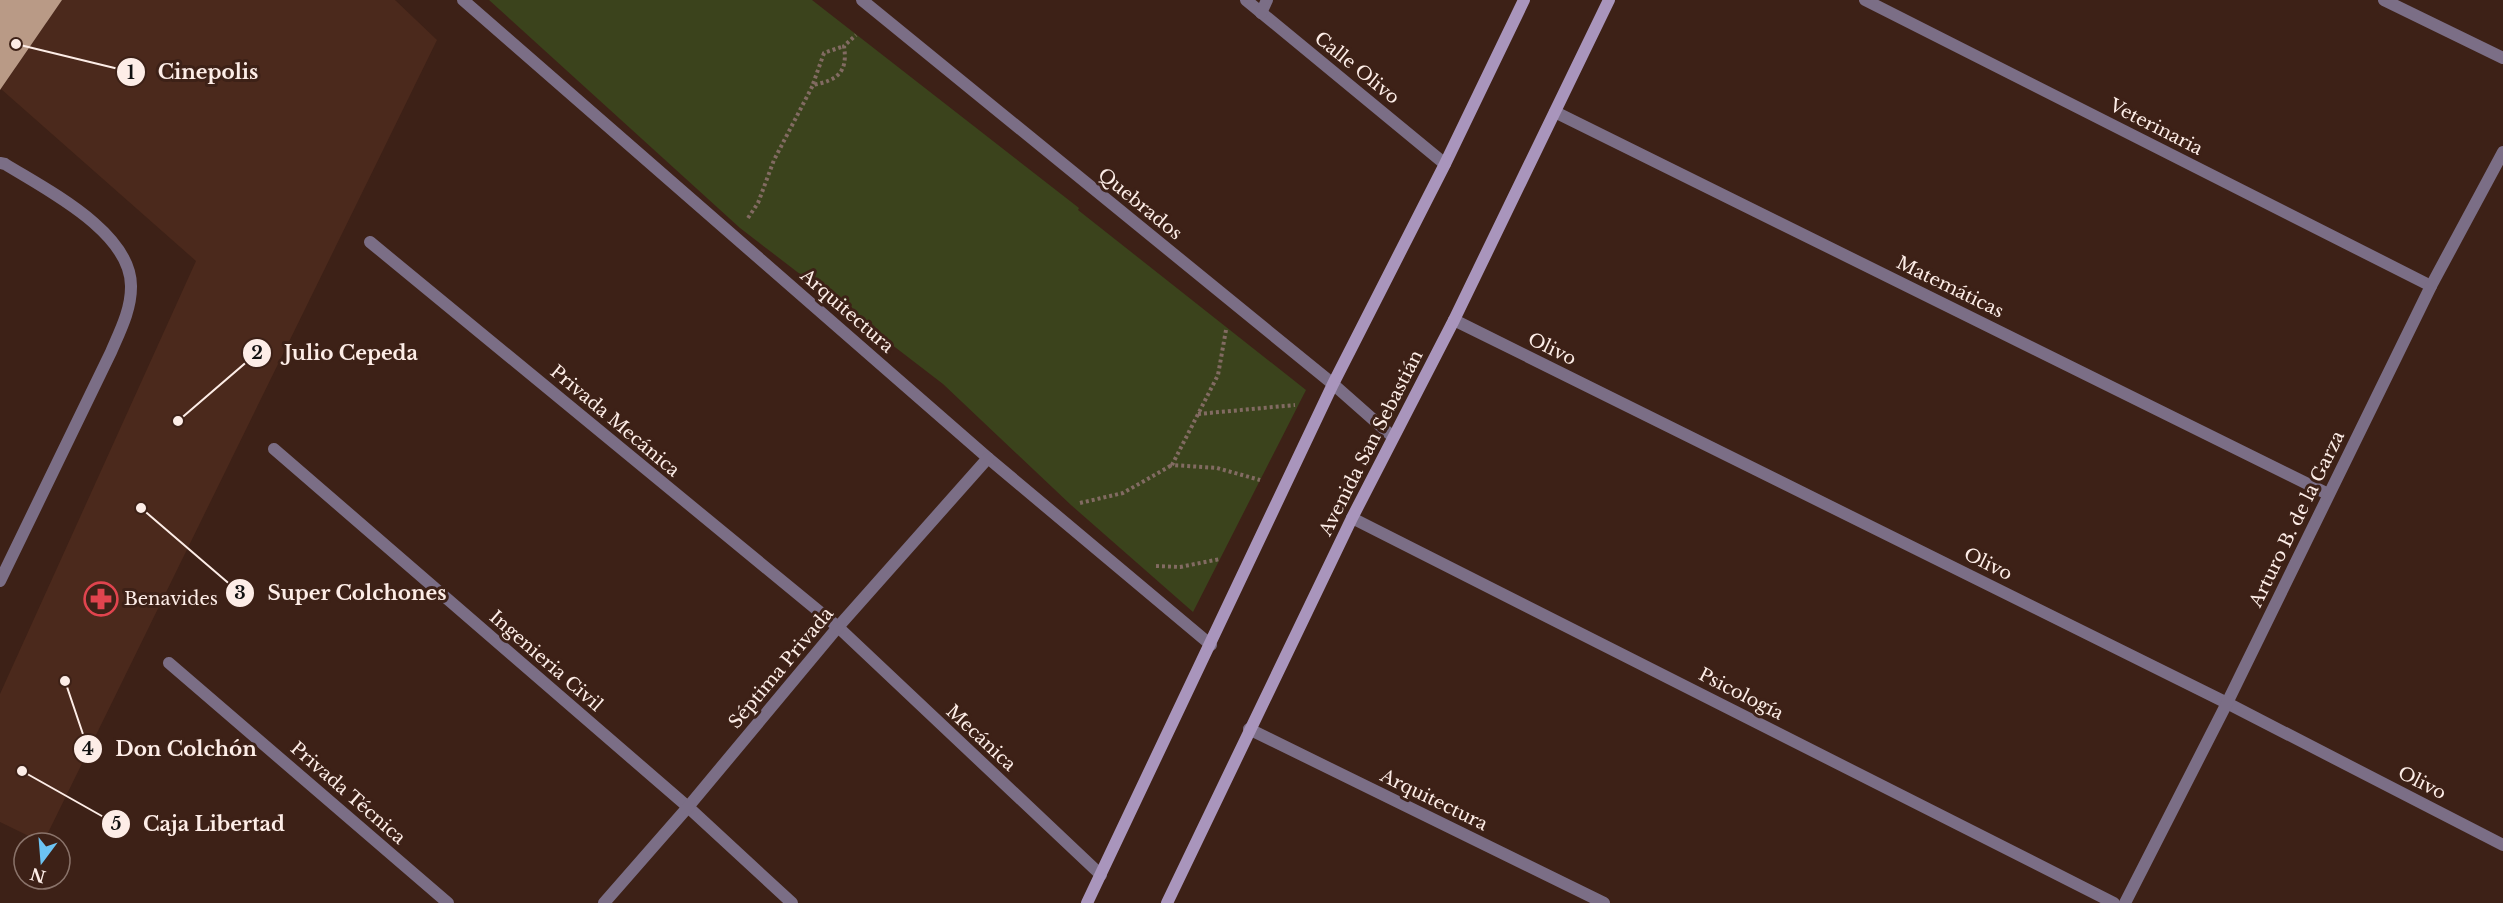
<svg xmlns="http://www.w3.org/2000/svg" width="2503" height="903" viewBox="0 0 2503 903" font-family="'Libre Baskerville',serif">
<rect width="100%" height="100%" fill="#3d2117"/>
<polygon fill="#4b291c" points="62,0 395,0 437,40 43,843 0,822 0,694 196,261 1,89"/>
<polygon fill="#3b431c" points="489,0 812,0 1079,208 1078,210 1306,390 1193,612 1071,505 943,384 740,228"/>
<polygon fill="#b99a86" points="0,0 62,0 0,90"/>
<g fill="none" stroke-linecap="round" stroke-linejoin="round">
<g stroke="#826b62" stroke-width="4" stroke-dasharray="3 3" stroke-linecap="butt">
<polyline points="813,84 824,53 844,46"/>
<path d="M748 218 758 203 774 160 813 85C838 80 848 72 844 46L856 35"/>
<polyline points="1226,330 1218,375 1172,465 1217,468 1260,480"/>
<polyline points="1198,414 1295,405"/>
<polyline points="1080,503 1123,493 1172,465"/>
<polyline points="1156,566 1180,567 1220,559"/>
</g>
<path stroke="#7b6e86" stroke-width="12" d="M0 163 5 164C45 189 132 232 131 287 131 310 120 331 111 352L0 581"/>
<g stroke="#7b6e86" stroke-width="12">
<polyline points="463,0 988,458 1211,645"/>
<polyline points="862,0 1333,384 1393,437"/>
<polyline points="1246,0 1445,164"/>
<polyline points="1865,0 2431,286"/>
<polyline points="2384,0 2503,58"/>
<polyline points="1261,13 1267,0"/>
<polyline points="1555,112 2328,494"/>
<polyline points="370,242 838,627 1101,875"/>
<polyline points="1454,320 2227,703 2503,845"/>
<polyline points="274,449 688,807 792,903"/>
<polyline points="1352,518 2114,903"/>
<polyline points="169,663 448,903"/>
<polyline points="1249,729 1604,903"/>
<polyline points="604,903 688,807 838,627 988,458"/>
<polyline points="2125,903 2227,703 2431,286 2503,152"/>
</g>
<g stroke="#a995bc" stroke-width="12">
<polyline points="1087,903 1333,384 1445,164 1524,0"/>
<polyline points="1167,903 1352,518 1454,320 1609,0"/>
</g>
</g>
<defs>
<symbol id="pharmacy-ring" viewBox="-11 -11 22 22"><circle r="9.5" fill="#3d2117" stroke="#e0444e" stroke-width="1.5"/><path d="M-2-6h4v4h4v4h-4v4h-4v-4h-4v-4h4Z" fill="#e0444e"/></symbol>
</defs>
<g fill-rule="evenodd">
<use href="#pharmacy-ring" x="82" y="580" width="38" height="38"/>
</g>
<g text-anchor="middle" stroke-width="6" stroke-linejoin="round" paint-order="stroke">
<g font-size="18" fill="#fdede7" stroke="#3d2117">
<text transform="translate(1357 68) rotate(39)" y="6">Calle Olivo</text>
<text transform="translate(2156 127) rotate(27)" y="6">Veterinaria</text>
<text transform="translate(1140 204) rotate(39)" y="6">Quebrados</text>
<text transform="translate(1950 287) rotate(26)" y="6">Matemáticas</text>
<text transform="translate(847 311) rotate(41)" y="6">Arquitectura</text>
<text transform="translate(1552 349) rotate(26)" y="6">Olivo</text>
<text transform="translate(615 421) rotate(40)" y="6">Privada Mecánica</text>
<text transform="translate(1371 443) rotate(-63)" y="6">Avenida San Sebastián</text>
<text transform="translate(2297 519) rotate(-64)" y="6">Arturo B. de la Garza</text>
<text transform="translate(1988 564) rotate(26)" y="6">Olivo</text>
<text transform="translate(546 661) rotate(41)" y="6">Ingenieria Civil</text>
<text transform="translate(781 668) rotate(-50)" y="6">Séptima Privada</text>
<text transform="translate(1741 694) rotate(27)" y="6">Psicología</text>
<text transform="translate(981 738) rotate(43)" y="6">Mecánica</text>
<text transform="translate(2422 783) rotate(27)" y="6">Olivo</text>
<text transform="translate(348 793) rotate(41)" y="6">Privada Técnica</text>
<text transform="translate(1434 800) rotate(26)" y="6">Arquitectura</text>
</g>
<g font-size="18" fill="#fdede7" stroke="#3d2117" text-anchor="start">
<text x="124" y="605">Benavides</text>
</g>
</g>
<path fill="none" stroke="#fdede7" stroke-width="2" d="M16 44L131 72M178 421L257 353M141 508L240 593M65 681L88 749M22 771L116 824"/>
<g fill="#fdede7" stroke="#3d2117" stroke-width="2">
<circle cx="16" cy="44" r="6"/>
<circle cx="178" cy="421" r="6"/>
<circle cx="141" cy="508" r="6"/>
<circle cx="65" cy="681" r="6"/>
<circle cx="22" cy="771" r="6"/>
<circle cx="131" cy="72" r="15"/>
<circle cx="257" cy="353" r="15"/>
<circle cx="240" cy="593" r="15"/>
<circle cx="88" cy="749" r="15"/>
<circle cx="116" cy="824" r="15"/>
</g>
<g font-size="18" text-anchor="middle" font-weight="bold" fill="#111">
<text x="131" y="79">1</text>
<text x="257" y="359">2</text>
<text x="240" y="599">3</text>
<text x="88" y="755">4</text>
<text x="116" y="830">5</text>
</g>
<g font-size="20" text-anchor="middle" font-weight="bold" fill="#fdede7" stroke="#3d2117" stroke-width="6" stroke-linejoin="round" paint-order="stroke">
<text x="208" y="79">Cinepolis</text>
<text x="351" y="360">Julio Cepeda</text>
<text x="357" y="600">Super Colchones</text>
<text x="186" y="756">Don Colchón</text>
<text x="214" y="831">Caja Libertad</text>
</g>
<g transform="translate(42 861) rotate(196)"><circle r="28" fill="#3d2117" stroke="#8a736a" stroke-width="1.5"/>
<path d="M0-4.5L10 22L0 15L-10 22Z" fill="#6cc3f2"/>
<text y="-9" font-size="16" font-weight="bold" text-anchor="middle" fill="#fdede7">N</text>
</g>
</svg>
